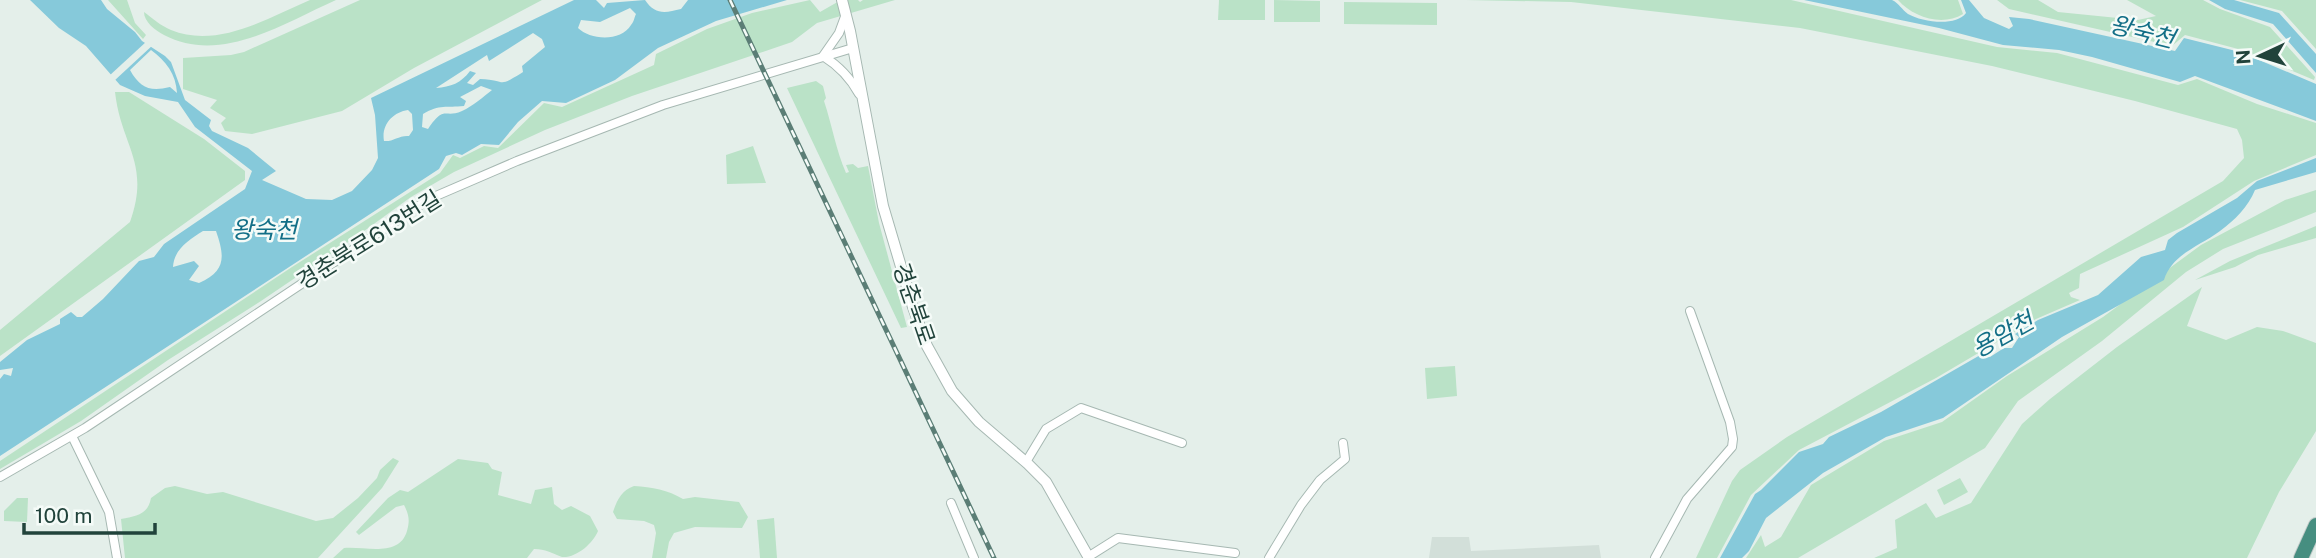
<svg xmlns="http://www.w3.org/2000/svg" width="2316" height="558" viewBox="0 0 2316 558" font-family="'Public Sans','Noto Sans KR',sans-serif">
<rect width="100%" height="100%" fill="#e4efea"/>
<polygon fill="#d2dfd9" points="1432,537 1469,537 1471,551 1599,545 1601,558 1429,558"/>
<g fill="#bae2c7">
<polygon points="108,0 127,0 135,23 146,35 143,39"/>
<path d="M310 0H336C284 23 221 65 164 35 155 30 144 22 144 12 152 18 161 26 171 30 217 49 268 18 310 0Z"/>
<polygon points="360,0 542,0 414,68 342,111 252,134 225,131 221,123 226,118 210,108 217,100 183,89 183,58 231,55 244,52"/>
<polygon points="810,0 820,12 841,0 858,0 860,2 863,0 895,0 817,23 792,42 632,96 545,130 454,172 411,197 360,234 261,301 168,360 81,421 0,469 0,461 292,267 440,173 453,155 460,158 484,146 498,148 544,103 562,107 654,65 656,54 707,29 752,13"/>
<polygon points="1219,0 1265,0 1265,20 1218,20"/>
<polygon points="1274,0 1320,1 1320,22 1274,22"/>
<polygon points="1466,0 1791,0 1997,47 2057,53 2178,85 2197,79 2257,104 2316,123 2316,155 2254,181 2183,227 2080,274 2079,288 2069,293 2071,297 2080,300 2036,319 1936,378 1799,450 1751,495 1717,558 1696,558 1732,481 1740,470 1787,437 2223,181 2244,158 2242,140 2237,129 2135,101 1992,66 1800,28 1571,2"/>
<path d="M1898 0H1958L1963 14C1942 27 1913 17 1898 0Z"/>
<polygon points="1997,0 2038,0 2058,12 2138,20 2156,16 2127,0 2203,0 2220,9 2270,27 2315,77 2314,80 2242,50 2185,35 2172,46 2009,9"/>
<polygon points="2240,0 2316,0 2316,49 2282,11"/>
<polygon points="1344,2 1437,3 1437,25 1344,24"/>
<path d="M816 81 823 86 826 98 824 101C832 125 836 150 846 173L849 172 846 165 853 164 858 168 868 166 879 223 907 327 901 328 787 88Z"/>
<path d="M115 92H129L204 139 245 171V180L0 356V330L130 222C151 163 121 146 115 92Z"/>
<polygon points="753,146 766,183 727,184 726,155"/>
<polygon points="2316,190 2316,212 2223,249 2186,272 2102,341 2018,401 1985,448 1798,558 1746,558 1761,535 1765,547 1781,537 1811,485 1884,441 1942,422 2007,376 2103,317 2201,245 2285,200"/>
<polygon points="2316,226 2316,238 2258,255 2235,267 2195,280 2230,261"/>
<polygon points="2202,287 2187,326 2226,340 2257,327 2283,331 2316,343 2316,431 2279,492 2247,558 1874,558 1897,548 1895,520 1926,503 1936,518 1971,503 2022,424 2050,399 2117,347"/>
<polygon points="1455,366 1457,396 1427,399 1425,368"/>
<path d="M393 458 399 461 382 488 318 558H125L121 519C136 516 148 515 151 498L165 488 175 486 207 494 223 492 316 521 333 518 358 498 377 478 380 470Z"/>
<path d="M458 459 488 463 492 469 502 472 498 495 531 504 535 490 552 487 554 504 562 510 571 506 590 516 598 531C593 543 577 558 562 557 551 553 546 549 534 549L527 558H333L344 548C365 546 399 558 407 531 410 520 409 515 404 505L396 507 359 535 356 532 388 498 400 490 408 492Z"/>
<polygon points="1960,478 1968,492 1944,505 1937,490"/>
<path d="M634 486C652 487 668 490 683 499L695 497 739 502 748 517 742 528 695 527 674 533 669 542 666 558H652L656 533 654 525 644 521 617 519 613 512C617 500 622 490 634 486Z"/>
<polygon points="17,498 28,498 27,522 4,521 4,511"/>
<polygon points="774,518 777,558 760,558 757,520"/>
</g>
<g fill="#86c9da" fill-rule="evenodd">
<path d="M30 0H101L107 9 135 32 142 41 165 56 171 62 185 100 211 120 209 126 212 131 248 148 276 171 262 180 306 199 332 200 352 191 372 170 378 158 375 115 371 98 574 0H596L604 8 607 3 645 0C655 15 665 13 681 9L688 0H787L716 21 658 48 615 80 566 103 542 101 518 122 499 145 481 144 462 155 456 153 446 156 439 169 0 456V379L4 374 11 376 13 368 0 370V362L27 340 60 324V319L71 312 77 317H82L103 299 139 261 154 257 164 244 245 189 252 171 195 127 178 102 145 96 120 85 86 46 59 28ZM630 8 636 14C634 18 634 22 631 25 621 42 590 40 578 28L581 20 600 22ZM533 33 542 39 545 47 522 66 523 72C496 89 508 80 480 79L473 85 467 83 476 73 470 71C461 83 451 87 436 88L487 55 489 61ZM151 50C166 61 176 74 177 93L170 87C150 92 140 88 130 70ZM481 86 492 90C483 97 473 106 462 111 444 119 445 104 428 129L422 127 423 114C440 104 446 108 464 106L466 101 460 97ZM408 110 412 114 413 130 409 136C399 135 393 142 384 141 381 125 393 112 408 110ZM203 231H216C225 257 226 271 199 283L189 280 199 266 194 261 173 267C174 249 189 240 203 231Z"/>
<path d="M1804 0H1892C1899 3 1902 10 1908 14 1922 22 1956 27 1966 13L1961 0H1969L1984 18 2009 29 2013 26 2009 17 2029 19 2175 51 2184 38 2240 52 2316 84V121L2195 76 2180 82 2092 57 2059 50 2003 45 1939 28Z"/>
<polygon points="2209,0 2234,0 2279,13 2316,54 2316,73 2273,24 2225,9"/>
<path d="M2316 158V172L2255 190C2248 207 2235 220 2220 231 2200 246 2172 254 2164 280L2062 337 1943 418 1886 437 1823 473 1766 518 1749 551 1742 558H1720L1755 494 1761 490 1799 452 1823 444 1829 437 1881 412 1982 354 1990 357 2004 348H2012L2019 337 2015 334 2038 320 2098 295 2141 257 2165 250 2168 240 2177 233 2237 198 2257 181Z"/>
</g>
<polygon fill="#e4efea" points="147,41 154,44 114,81 109,76"/>
<g fill="none" stroke-linecap="round" stroke-linejoin="round">
<defs>
<g id="minor">
<path d="M846 14 839 33 823 56C839 66 850 77 859 94"/>
<polyline points="72,436 109,512 117,558"/>
<polyline points="1026,462 1046,429 1081,408 1182,443"/>
<polyline points="0,477 85,428 429,199 517,161 663,105 853,48"/>
<polyline points="951,503 974,558"/>
<polyline points="1088,557 1118,538 1235,553"/>
<polyline points="1269,558 1301,505 1320,480 1345,459 1343,443"/>
<polyline points="1655,558 1687,499 1732,447 1733,439 1730,422 1690,311"/>
</g>
<polyline id="tertiary" points="842,0 850,31 883,206 913,307 927,346 952,391 979,422 1028,464 1046,482 1089,558"/>
<polyline id="trunk" points="2301,558 2316,525"/>
</defs>
<use href="#minor" stroke="#a6b8b2" stroke-width="10"/>
<use href="#tertiary" stroke="#a6b8b2" stroke-width="12"/>
<use href="#trunk" stroke="#c1cac8" stroke-width="16"/>
<use href="#minor" stroke="#fff" stroke-width="8"/>
<use href="#tertiary" stroke="#fff" stroke-width="10"/>
<use href="#trunk" stroke="#468e80" stroke-width="14"/>
<defs>
<polyline id="rail" points="730,0 994,558"/>
</defs>
<use href="#rail" stroke="#5b7e76" stroke-width="5"/>
<use href="#rail" stroke="#f5fbf8" stroke-width="2.5" stroke-dasharray="8" stroke-linecap="butt"/>
</g>
<g text-anchor="middle" stroke-width="5" stroke-linejoin="round" paint-order="stroke">
<g font-size="23" fill="#21433b" stroke="#f5fbf8">
<text transform="translate(369 240) rotate(-32)" y="8">경춘북로613번길</text>
<text transform="translate(914 304) rotate(71)" y="8">경춘북로</text>
</g>
<g font-size="24" font-style="italic" fill="#136f87" stroke="#f5fbf8">
<text transform="translate(2142 32) rotate(14)" y="8">왕숙천</text>
<text x="264" y="238">왕숙천</text>
<text transform="translate(2003 335) rotate(-29)" y="8">용암천</text>
</g>
</g>
<g transform="translate(2260 56) rotate(266)" stroke="#f5fbf8" stroke-width="5" paint-order="stroke">
<path d="M0-5L12 26L0 18L-12 26Z" fill="#21433b"/>
<text y="-10" font-size="19" font-weight="bold" text-anchor="middle" fill="#21433b">N</text>
</g>
<path d="M24 523v10h131v-10" fill="none" stroke="#21433b" stroke-width="3.5"/>
<text x="35" y="523" font-size="21" fill="#21433b" stroke="#f5fbf8" stroke-width="5" paint-order="stroke">100 m</text>
</svg>
